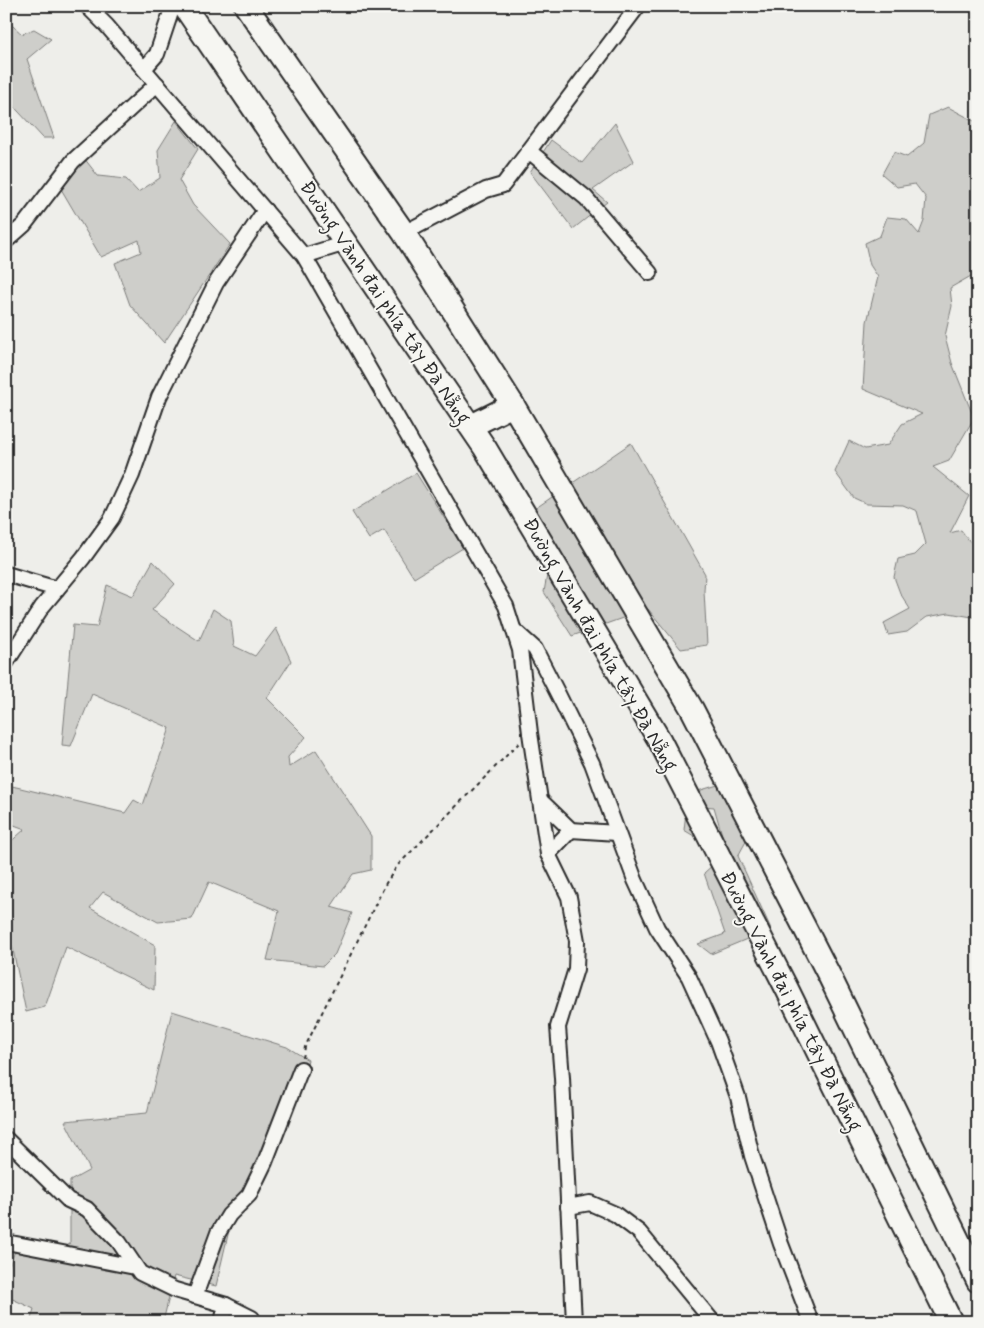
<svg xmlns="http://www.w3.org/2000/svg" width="984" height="1328" viewBox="0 0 984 1328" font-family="Mynerve,sans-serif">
<rect width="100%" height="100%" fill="#eeeeea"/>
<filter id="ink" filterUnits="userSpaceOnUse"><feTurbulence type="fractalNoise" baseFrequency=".02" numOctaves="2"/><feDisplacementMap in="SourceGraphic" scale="10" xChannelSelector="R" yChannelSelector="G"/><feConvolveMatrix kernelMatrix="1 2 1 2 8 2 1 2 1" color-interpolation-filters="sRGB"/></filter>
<g filter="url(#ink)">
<g fill="#cececa" stroke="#7c7c7a">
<polygon points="6,20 22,34 34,29 51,39 27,59 54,138 43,138 6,98"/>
<polygon points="948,107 978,123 978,272 950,288 952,306 945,336 952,363 974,418 949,461 933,467 969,496 950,533 961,530 978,552 978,618 949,613 927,617 907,632 888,635 884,623 910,609 900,593 894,577 898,559 915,555 926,544 917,511 903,505 867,504 854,498 835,472 849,441 865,449 888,445 902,424 922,414 863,389 867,322 878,277 870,265 865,243 880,236 887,217 906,219 919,234 924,221 926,198 915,184 897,187 882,174 894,152 907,157 924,143 929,115"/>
<polygon points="176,121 198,149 179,180 193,205 230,244 164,343 130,305 115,263 141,252 139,240 101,257 54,177 77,149 98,176 126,179 138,192 160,178 158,150"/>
<polygon points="615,123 634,161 593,190 607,202 573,229 530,172 551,140 582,163"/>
<polygon points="631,443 705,574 704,591 707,645 681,649 648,609 572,636 544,592 547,575 527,543 533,510"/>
<polygon points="416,473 463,548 414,578 384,530 369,539 352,512"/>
<polygon points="153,561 175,584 152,610 199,641 213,609 231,621 234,646 255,656 276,628 291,661 267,698 306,737 288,757 289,767 316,750 371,836 371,870 353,874 331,907 352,913 335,954 323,966 267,960 279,911 209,882 192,919 158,922 103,892 90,908 155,945 154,990 66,947 45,1007 26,1012 12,945 6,940 6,846 25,829 6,822 12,786 125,813 134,800 143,805 170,728 92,694 71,746 62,745 73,625 97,627 107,585 133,596"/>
<polygon points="731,781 755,825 738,856 771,929 711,954 698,944 725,934 704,873 727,852 714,807 703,806 694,836 684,830 688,794"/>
<polygon points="172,1011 287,1047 308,1060 261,1185 230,1226 216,1286 174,1276 163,1322 30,1322 34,1309 6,1296 6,1273 20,1239 65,1249 70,1243 70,1181 90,1170 65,1121 147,1113"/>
</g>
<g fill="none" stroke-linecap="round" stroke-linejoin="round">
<defs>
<g id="minor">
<polyline points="87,6 107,26 304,256 506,606 520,650 530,733 548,854 569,897 577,941 576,969 558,1027 562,1078 574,1322"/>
<polyline points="144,69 157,54 173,6"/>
<polyline points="529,151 586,198 650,273"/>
<polyline points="404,233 486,190 503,185 638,6"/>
<polyline points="6,241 24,225 73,161 157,84"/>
<polyline points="304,256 346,243"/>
<polyline points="6,574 57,589"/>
<polyline points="515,631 535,649 559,696 592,763 635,880 657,928 689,977 718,1041 738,1097 752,1156 781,1244 811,1322"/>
<polyline points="6,663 42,607 83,558 112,518 132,475 159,397 216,283 265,210"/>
<polyline points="540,800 571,830 617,833"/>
<polyline points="548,854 571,830"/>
<polyline points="6,1139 68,1200 87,1209 119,1242 140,1273 175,1290 226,1305 252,1318 254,1322"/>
<polyline points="568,1207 590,1203 615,1214 639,1232 713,1322"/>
<polyline points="6,1242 135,1267"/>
<polyline points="195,1296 218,1233 229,1215 249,1195 265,1162 301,1069"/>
<polyline points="222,1322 226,1305"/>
</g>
<g id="primary">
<polyline points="184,6 485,448 660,741 787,989 951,1322"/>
<polyline points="246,6 404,233 513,405 692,709 829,975 978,1281"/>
<polyline points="471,426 513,405"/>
</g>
</defs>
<use href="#minor" stroke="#2b2b2b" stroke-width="18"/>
<use href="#primary" stroke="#2b2b2b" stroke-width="26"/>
<polyline stroke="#2b2b2b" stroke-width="2" stroke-dasharray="4 4" stroke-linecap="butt" points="303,1058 305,1047 386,883 398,865 519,743"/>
<use href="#minor" stroke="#f6f6f2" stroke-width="14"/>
<use href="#primary" stroke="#f6f6f2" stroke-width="22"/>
</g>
</g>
<g text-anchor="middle" stroke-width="4" stroke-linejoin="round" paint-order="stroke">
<g font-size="20" fill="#2b2b2b" stroke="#f6f6f2">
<text transform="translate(386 302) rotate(56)" y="7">Đường Vành đai phía tây Đà Nẵng</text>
<text transform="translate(601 644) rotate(60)" y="7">Đường Vành đai phía tây Đà Nẵng</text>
<text transform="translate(792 1001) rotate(63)" y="7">Đường Vành đai phía tây Đà Nẵng</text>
</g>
</g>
<rect width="984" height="1328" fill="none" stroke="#f6f6f2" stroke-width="25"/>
<rect x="12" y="12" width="959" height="1303" fill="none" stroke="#2b2b2b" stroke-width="2" filter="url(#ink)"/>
</svg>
